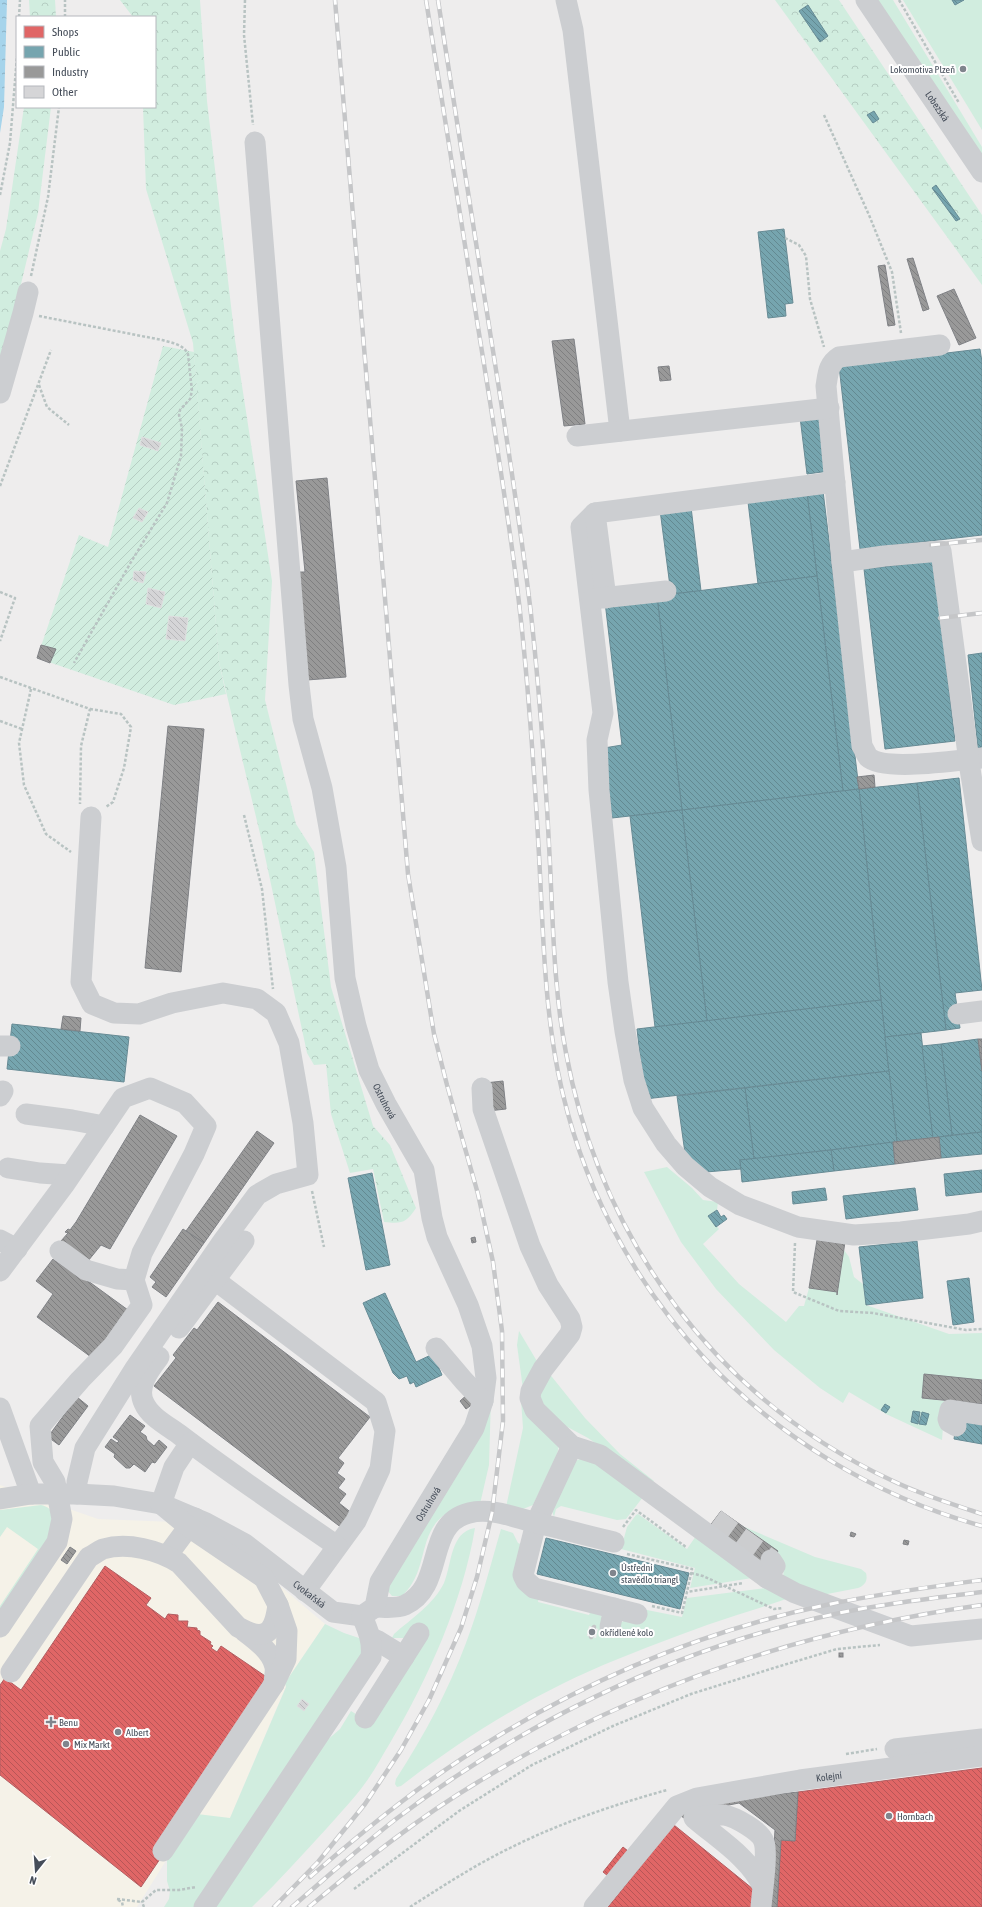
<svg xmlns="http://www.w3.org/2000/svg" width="982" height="1907" viewBox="0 0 982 1907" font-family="'Asap Condensed',sans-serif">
<defs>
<pattern id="forest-crowns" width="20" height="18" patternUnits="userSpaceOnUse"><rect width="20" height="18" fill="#d1eddf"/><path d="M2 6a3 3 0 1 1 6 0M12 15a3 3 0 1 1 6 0" fill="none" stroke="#b5cdc2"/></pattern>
<pattern id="garden-furrows" width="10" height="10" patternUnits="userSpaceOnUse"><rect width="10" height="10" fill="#d1eddf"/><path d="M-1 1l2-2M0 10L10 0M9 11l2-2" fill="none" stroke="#b5cdc2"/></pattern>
<pattern id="water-ripples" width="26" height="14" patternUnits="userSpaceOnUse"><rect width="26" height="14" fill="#a6d4eb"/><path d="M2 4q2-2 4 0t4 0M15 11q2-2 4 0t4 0" fill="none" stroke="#89aec1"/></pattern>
<pattern id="shops-back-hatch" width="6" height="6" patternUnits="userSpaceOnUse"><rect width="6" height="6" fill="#e06666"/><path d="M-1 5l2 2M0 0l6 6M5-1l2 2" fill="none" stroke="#b75657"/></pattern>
<pattern id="public-back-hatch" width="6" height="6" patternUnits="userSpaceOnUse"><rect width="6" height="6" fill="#76a5af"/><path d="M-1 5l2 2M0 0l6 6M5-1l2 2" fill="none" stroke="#638991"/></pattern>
<pattern id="industry-back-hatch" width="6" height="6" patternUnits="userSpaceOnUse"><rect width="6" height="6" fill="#999"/><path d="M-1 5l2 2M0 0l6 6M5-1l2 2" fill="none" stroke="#7f7f80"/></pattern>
<pattern id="building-back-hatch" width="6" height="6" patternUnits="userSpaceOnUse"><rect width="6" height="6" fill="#d5d5d7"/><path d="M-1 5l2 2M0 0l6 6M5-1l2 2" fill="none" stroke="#b8b8bb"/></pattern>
</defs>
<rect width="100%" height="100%" fill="#eeeded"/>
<polygon fill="#f5f2e8" points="0,1485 98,1519 174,1522 266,1574 325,1624 285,1683 286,1686 230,1818 167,1859 137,1907 0,1907"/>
<g fill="#d1eddf" fill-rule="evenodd">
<polygon points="866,0 893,0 982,147 982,162"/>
<polygon points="903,0 982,0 982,130"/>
<polygon points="667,1167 692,1188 703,1200 718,1202 717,1210 708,1216 719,1229 703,1244 739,1284 786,1322 799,1306 804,1306 809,1288 837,1292 837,1294 844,1250 849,1257 854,1277 864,1285 866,1305 949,1334 982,1333 982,1380 924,1374 922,1398 945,1401 942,1440 886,1414 849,1392 843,1403 820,1388 774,1350 716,1289 681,1242 644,1172"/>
<polygon points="519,1331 538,1363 523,1389 517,1345"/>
<polygon points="548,1372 585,1418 620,1454 654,1481 652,1482 588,1438 560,1423 540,1400 541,1382"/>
<path d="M491 1397 489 1465 480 1504C471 1507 451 1510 444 1515 417 1536 429 1571 402 1596H392L387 1590Z"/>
<polygon points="521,1400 559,1445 557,1455 533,1505 523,1509 506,1507 523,1428"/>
<polygon points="588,1458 643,1497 626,1519 617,1520 561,1506 556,1509 554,1517 552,1511 573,1462 580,1459"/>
<path d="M41 1505C53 1508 53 1514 55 1526L0 1617V1606L38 1549 7 1527 0 1537V1510Z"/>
<polygon points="638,1514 687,1549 696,1536 752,1578 690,1588 695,1568 621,1549 627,1527 636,1515"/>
<path d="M740 1525 815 1557 861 1569 866 1573C868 1581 865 1585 858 1588L817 1596 783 1577C788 1551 758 1537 740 1525Z"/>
<path d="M475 1528C463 1601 428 1679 390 1743 382 1756 375 1770 366 1782 354 1799 340 1813 327 1828 302 1855 278 1882 252 1907H209L317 1749 340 1729 351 1711 370 1723 404 1638H392L394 1634C411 1619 434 1604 444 1583 452 1564 450 1532 475 1528Z"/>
<path d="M501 1529 513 1533 518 1543 523 1545 539 1597 538 1602 589 1615 591 1610 600 1614 603 1619 622 1622 642 1609 682 1617 687 1598 765 1588 789 1598C773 1604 755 1609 737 1615 697 1628 657 1643 618 1659 540 1690 467 1735 401 1786L397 1787 395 1784 396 1779C424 1736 448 1691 466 1643 480 1606 490 1567 501 1529ZM589 1626 598 1629 596 1638 587 1636Z"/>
<polygon points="325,1624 344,1633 362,1639 363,1653 195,1907 164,1907 169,1899 170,1891 167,1881 167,1859 197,1814 230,1818 286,1687 285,1683"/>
</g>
<g fill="url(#forest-crowns)">
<polygon points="29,0 55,0 56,17 30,17"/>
<path d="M120 0H200L207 101 235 340 272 581 265 700 296 824 314 852 331 987 373 1126 390 1145 416 1208C406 1223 402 1224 384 1222L373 1169 350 1173 331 1114 326 1064 314 1065 307 1053 262 842 219 662 193 343 146 189 143 107H155V17H133Z"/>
<polygon points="775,0 839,0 982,215 982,285"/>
<polygon points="24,107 51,107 38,213 0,372 0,251 6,229"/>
</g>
<polygon fill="url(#garden-furrows)" points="163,346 194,352 219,662 226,694 174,705 37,658 79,535 108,547"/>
<polygon fill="url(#water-ripples)" points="0,0 7,0 4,107 0,133"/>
<g fill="url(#shops-back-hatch)" stroke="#b25e62">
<polygon points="105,1566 151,1598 146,1605 165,1619 168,1614 178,1615 178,1621 188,1621 187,1627 197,1628 197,1630 200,1631 200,1635 211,1642 210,1644 213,1646 211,1648 217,1652 221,1646 271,1680 162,1856 141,1887 0,1775 0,1685 5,1678 21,1690"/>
<polygon points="982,1768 982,1907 777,1907 781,1840 795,1841 798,1792"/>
<polygon points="674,1825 753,1889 752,1907 608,1907"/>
<polygon points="623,1847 628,1851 608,1876 603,1872"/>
</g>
<g fill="url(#public-back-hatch)" stroke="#678b95">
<polygon points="952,0 964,0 955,5"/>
<polygon points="808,5 828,36 820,42 799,11"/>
<polygon points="874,111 879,119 873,123 867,115"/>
<polygon points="936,185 960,219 956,221 932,188"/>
<polygon points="784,229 793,303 785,304 786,316 768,318 758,232"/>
<polygon points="980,349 982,362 982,535 860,549 839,366"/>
<polygon points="821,415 829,471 807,474 800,417"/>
<polygon points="823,491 859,789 843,791 807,493"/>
<polygon points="807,493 817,576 758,584 748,502"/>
<polygon points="691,507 701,591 671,594 660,510"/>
<polygon points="934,561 955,741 885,749 864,569"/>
<polygon points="817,576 843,791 682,810 657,596"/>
<polygon points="657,596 682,810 612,818 604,748 622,745 605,602"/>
<polygon points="982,653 982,747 978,748 968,655"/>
<polygon points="959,778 982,990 955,993 960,1028 946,1030 917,783"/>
<polygon points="917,783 946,1030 885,1037 859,789"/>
<polygon points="859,789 881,1000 707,1021 682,810"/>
<polygon points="682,810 707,1021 655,1027 630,816"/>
<polygon points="881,1000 889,1071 645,1099 637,1029"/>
<polygon points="12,1024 129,1037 124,1082 7,1069"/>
<polygon points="921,1033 933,1138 897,1142 885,1037"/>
<polygon points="978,1039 982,1071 982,1132 952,1135 941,1044"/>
<polygon points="941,1044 952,1135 933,1138 922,1046"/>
<polygon points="889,1071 897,1142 754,1159 745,1088"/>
<polygon points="745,1088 754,1159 740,1160 741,1169 706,1172 685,1153 677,1096"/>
<polygon points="982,1132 982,1154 941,1158 939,1137"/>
<polygon points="893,1142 895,1164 834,1171 831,1150"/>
<polygon points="831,1150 834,1171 742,1182 740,1160"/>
<polygon points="982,1170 982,1192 946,1196 944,1174"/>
<polygon points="372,1173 390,1265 366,1270 348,1178"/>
<polygon points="825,1188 827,1200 793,1204 792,1192"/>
<polygon points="915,1188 918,1210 846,1219 843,1196"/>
<polygon points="717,1210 721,1217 724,1215 727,1219 716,1227 708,1216"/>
<polygon points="917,1241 923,1298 866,1305 859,1247"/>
<polygon points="969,1278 974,1322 953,1325 947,1281"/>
<polygon points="385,1293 416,1362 433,1354 442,1375 416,1387 414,1382 410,1384 407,1376 399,1379 393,1373 363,1303"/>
<polygon points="885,1404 890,1407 886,1413 881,1410"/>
<polygon points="913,1411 920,1412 918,1424 911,1422"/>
<polygon points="922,1412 929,1414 926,1425 919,1424"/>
<polygon points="957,1418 982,1422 982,1444 954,1439"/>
<polygon points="546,1538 689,1573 680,1609 537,1574"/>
</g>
<g fill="url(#industry-back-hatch)" stroke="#808286">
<polygon points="913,258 929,309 923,311 907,259"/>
<polygon points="885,265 895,325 888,326 878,266"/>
<polygon points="954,289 976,338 959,345 937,296"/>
<polygon points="574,339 585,424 564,426 552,341"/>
<polygon points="669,366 671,380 660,381 658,367"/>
<polygon points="327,478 346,677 307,680 297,572 305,572 296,481"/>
<polygon points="41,645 56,649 50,663 37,658"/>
<polygon points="168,726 204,729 181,972 145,968"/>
<polygon points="874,775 875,787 859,789 857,777"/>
<polygon points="63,1016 81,1018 80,1031 61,1029"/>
<polygon points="978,1039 982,1039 982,1071"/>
<polygon points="503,1081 506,1109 488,1111 485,1083"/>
<polygon points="140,1115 177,1136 110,1249 101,1245 88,1261 61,1241 68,1233 65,1232 68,1229 70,1230 76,1222"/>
<polygon points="257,1131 274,1143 204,1243 186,1231"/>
<polygon points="939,1137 941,1158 895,1164 893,1142"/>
<polygon points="183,1229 204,1243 166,1297 152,1287 156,1282 150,1277"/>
<polygon points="475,1237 476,1242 472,1243 471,1238"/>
<polygon points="817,1240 844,1244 845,1242 837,1295 837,1292 809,1288"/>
<polygon points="53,1259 83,1280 84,1278 128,1310 103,1346 91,1357 37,1317 53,1294 36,1281"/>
<polygon points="218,1302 370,1417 338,1458 344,1463 337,1473 345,1479 338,1488 346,1494 339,1503 353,1514 342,1528 154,1386 176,1358 173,1355 194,1328 197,1330"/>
<polygon points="924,1374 982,1380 982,1404 922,1398"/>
<polygon points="468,1394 474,1403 466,1409 460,1401"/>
<polygon points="77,1397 88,1406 59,1445 48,1437"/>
<polygon points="130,1415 145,1426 140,1432 146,1436 147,1440 154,1446 159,1440 167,1447 155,1463 152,1462 145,1472 134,1464 130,1468 126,1468 114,1457 115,1454 105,1447 111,1439 117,1443 119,1441 113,1437"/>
<polygon points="721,1511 778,1551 766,1568 709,1527"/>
<polygon points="851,1532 856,1534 854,1537 850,1536"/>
<polygon points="904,1540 909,1541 908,1545 903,1544"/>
<polygon points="70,1547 76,1551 67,1564 61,1560"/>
<rect x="839" y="1653" width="4" height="4"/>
<polygon points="798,1792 795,1841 781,1840 777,1907 770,1907 775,1830 739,1803 689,1813 684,1818 681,1816 687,1809 734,1799"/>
</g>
<g fill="url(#building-back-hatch)" stroke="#dfdfe0">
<polygon points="142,437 161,443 158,451 140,445"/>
<polygon points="139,508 148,512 142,522 133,518"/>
<polygon points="134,571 146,572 143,583 133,580"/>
<polygon points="148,588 165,592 161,608 146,604"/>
<polygon points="169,616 188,618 185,641 166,639"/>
<polygon points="302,1699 309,1704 304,1711 297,1706"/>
</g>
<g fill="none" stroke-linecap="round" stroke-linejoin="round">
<polyline stroke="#cccdcf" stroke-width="21" stroke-dasharray="21 10" stroke-linecap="butt" points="715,1519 771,1560"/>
<g stroke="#b8c3c2" stroke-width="2.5" stroke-dasharray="3 2" stroke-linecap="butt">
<polyline points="245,0 244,35 253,125"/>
<polyline points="899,0 959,103"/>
<polyline points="19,17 20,0"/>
<polyline points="65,17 65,0"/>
<polyline points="824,115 869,215 892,272 901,333"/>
<polyline points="0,195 10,143 17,56"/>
<polyline points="785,238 799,245 806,256 810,299 824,347"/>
<polyline points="31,276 48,197 59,107"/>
<path d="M39 316 162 340C172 343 183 344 188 354L192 391 190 399 180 410 179 415 182 428 181 456 167 503 131 562 74 663"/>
<polyline points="39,385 47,407 69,425"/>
<polyline points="0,486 51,350"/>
<polyline points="0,592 15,598 0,641"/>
<polyline points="0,677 90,709 81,746 80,804"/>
<polyline points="31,689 19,743 24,785 46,834 71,852"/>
<polyline points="90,709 121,714 131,727 124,768 113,802 106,807"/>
<polyline points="0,721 22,729"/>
<polyline points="244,815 262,889 273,989"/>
<polyline points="312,1191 324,1247"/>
<polyline points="795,1243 793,1292 839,1311 873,1313 966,1330 982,1329"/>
<polyline points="623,1527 636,1510 686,1547"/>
<polyline points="627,1554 692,1569 687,1592"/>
<polyline points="691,1573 703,1576 774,1609 783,1608"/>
<polyline points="652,1606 682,1613 687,1592 743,1583"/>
<polyline points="846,1754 877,1749"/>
<polyline points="354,1889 459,1811 532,1765 613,1726 691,1694 777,1667 837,1649 880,1645"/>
<polyline points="117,1899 142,1902"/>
<polyline points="118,1900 122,1902 123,1907"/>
<polyline points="144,1907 142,1902 156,1890 179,1890 196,1887"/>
<path d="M410 1907C443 1886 475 1865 510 1848 560 1823 613 1805 667 1790"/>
</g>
<g stroke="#ccced1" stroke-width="21">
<polyline points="566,0 573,30 620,431"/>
<path id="s1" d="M866 0 982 172"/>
<path id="s2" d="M255 142 299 685 303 719 322 788 336 867 345 978 356 1026 369 1070 386 1104 424 1170 432 1218 437 1237 468 1305 482 1346 486 1378 483 1401"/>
<path d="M940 345 839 357C828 364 828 374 826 386L842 562 862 746C864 749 866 754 868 757 884 772 959 760 982 758"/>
<polyline points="0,393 23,313 28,292"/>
<polyline points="577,436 829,408"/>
<polyline points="595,513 581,527 603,713 597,740 599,790 618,982 625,1031 634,1080 643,1108 666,1144 685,1166 710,1187 740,1205 798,1227 854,1235 901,1232 969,1224 982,1221"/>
<polyline points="842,562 884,556 941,551 970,769 982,841"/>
<polyline points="606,598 595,513 835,482"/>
<polyline points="592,599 666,591"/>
<polyline points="958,1014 982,1011"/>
<polyline points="0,1046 10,1046"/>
<polyline points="482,1088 483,1109 530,1246 548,1285 570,1319 572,1327 570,1334 543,1369 531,1391 530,1398 535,1410 572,1446 600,1455 767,1578 795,1593 911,1636 982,1629"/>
<polyline points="0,1096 3,1091"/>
<polyline points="26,1114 72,1120 104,1126"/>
<polyline points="8,1168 40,1173 70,1175"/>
<polyline points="0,1240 17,1249"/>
<polyline points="60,1251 86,1270 117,1279 134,1280"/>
<polyline points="0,1271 64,1185 123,1098 150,1088 185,1103 206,1126 194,1154 142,1253 134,1280 142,1305 113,1346 80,1380 40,1426 43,1462 55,1482 62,1519 57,1542 0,1627"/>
<polyline points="215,1280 376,1402 385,1431 380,1469 356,1521 305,1591"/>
<polyline points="179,1328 244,1241"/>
<path d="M159 1357C149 1370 136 1387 144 1403 150 1417 168 1426 180 1435 231 1474 285 1510 337 1546"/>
<polyline points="0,1408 31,1494"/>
<polyline points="956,1426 949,1422 948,1419 950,1410 982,1415"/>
<polyline points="572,1446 536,1523 523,1575 526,1581 534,1588 637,1614"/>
<polyline points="77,1494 77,1482 85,1448 134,1370 223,1241 257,1195 276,1184 308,1175 303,1123 289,1043 276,1013 257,999 223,993 172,1003 139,1014 114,1013 92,1004 81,982 91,817"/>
<path id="s3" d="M0 1499 31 1494H77L114 1496 161 1504 206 1523 245 1544 333 1612 362 1616"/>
<polyline points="167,1556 195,1518"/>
<polyline points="767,1578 775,1566 771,1560"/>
<path d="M375 1607C384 1607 396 1609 405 1605 446 1586 424 1524 469 1513 491 1507 516 1518 537 1523 563 1529 588 1536 614 1542"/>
<path id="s4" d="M362 1616 375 1607 380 1582 474 1428 483 1401 464 1381 436 1348"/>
<polyline points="610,1627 614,1608"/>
<path d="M244 1631C256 1640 272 1652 275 1667 276 1672 274 1679 274 1684"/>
<polyline points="371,1638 378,1641 404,1657"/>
<path d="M11 1672 89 1557C94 1555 98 1551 103 1549 128 1542 158 1550 179 1563L238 1627C265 1642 274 1634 278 1605"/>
<polyline points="365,1718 419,1633"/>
<polyline points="895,1749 982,1739"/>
<polyline points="163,1851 274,1684 286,1659 287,1631 278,1605 264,1578 189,1527 161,1504 174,1467 190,1443"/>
<path d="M204 1907 371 1657C373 1642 368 1630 362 1616"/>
<path id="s5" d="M594 1907 677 1806 697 1798 800 1780 982 1756"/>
<path d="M761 1907C762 1893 768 1854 764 1842 761 1831 735 1817 724 1815 715 1814 703 1816 694 1818 717 1838 750 1858 763 1887"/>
</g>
<defs>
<g id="rail">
<path d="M426 0C443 109 461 218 478 327 492 413 506 499 517 586 528 675 534 766 539 855 543 928 544 1001 558 1072 602 1293 766 1466 982 1526"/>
<path d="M438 0C455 111 473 222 490 332 505 426 520 520 531 614 540 697 546 780 550 864 553 926 554 991 566 1053 601 1241 717 1400 893 1481 922 1495 952 1504 982 1514"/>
<polyline points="931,545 982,540"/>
<polyline points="940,618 982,613"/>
<polyline points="591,1637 594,1627"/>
<path d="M310 1877C367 1828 425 1780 490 1741 593 1677 707 1630 826 1605 877 1594 930 1587 982 1580"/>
<polyline points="274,1907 318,1862 365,1804 401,1750 429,1700 461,1628 477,1577 492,1513 503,1421 502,1331 493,1262 478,1194 447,1085 434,1034 408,874 335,0"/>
<path d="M292 1907C326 1878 360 1847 396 1819 521 1724 664 1654 817 1618 871 1605 927 1599 982 1592"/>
<path d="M309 1907C363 1862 418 1818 478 1782 632 1688 804 1630 982 1605"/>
</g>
</defs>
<use href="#rail" stroke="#c5c6c8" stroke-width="4.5"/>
<use href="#rail" stroke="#fff" stroke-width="3" stroke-dasharray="9" stroke-linecap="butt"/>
</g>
<g fill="#80858d" stroke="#fff" stroke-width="1.5">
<circle cx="963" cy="69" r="4"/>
<circle cx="613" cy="1573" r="4"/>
<circle cx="592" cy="1632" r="4"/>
<path d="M49 1716h4v4h4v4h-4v4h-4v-4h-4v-4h4z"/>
<circle cx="118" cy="1732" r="4"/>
<circle cx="66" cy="1744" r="4"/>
<circle cx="889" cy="1816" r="4"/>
</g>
<g text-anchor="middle" stroke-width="4" stroke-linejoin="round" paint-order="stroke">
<g font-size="10" fill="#454d59" stroke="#fff" text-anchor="start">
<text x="955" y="73" text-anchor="end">Lokomotiva Plzeň</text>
<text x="621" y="1571">Ústřední<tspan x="621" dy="12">stavědlo triangl</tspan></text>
<text x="600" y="1636">okřídlené kolo</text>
<text x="59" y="1726">Benu</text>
<text x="126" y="1736">Albert</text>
<text x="74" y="1748">Mix Markt</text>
<text x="897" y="1820">Hornbach</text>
</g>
<g font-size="10" fill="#454d59" stroke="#fff">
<text dy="4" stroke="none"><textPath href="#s1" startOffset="128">Lobezská</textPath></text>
<text dy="4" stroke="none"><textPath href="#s2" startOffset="972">Ostruhová</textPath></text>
<text dy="4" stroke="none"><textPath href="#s4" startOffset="133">Ostruhová</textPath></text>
<text dy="4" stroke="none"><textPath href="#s3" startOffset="337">Cvokařská</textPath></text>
<text dy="4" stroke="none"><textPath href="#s5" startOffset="286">Kolejní</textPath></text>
</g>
</g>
<rect x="16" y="16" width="140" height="92" fill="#ffffff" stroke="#b5b8bd"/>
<rect x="24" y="26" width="20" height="12" fill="#e06666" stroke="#b5b8bd"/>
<text x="52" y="36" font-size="12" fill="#454d59">Shops</text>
<rect x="24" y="46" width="20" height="12" fill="#76a5af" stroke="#b5b8bd"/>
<text x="52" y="56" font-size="12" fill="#454d59">Public</text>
<rect x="24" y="66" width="20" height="12" fill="#999999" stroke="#b5b8bd"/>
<text x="52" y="76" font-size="12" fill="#454d59">Industry</text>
<rect x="24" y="86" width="20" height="12" fill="#d5d5d7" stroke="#b5b8bd"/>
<text x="52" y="96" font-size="12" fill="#454d59">Other</text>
<g transform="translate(36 1871) rotate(197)" stroke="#ffffff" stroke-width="3" paint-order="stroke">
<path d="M0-3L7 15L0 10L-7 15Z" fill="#454d59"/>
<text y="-6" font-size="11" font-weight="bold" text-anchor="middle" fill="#454d59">N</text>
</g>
</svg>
